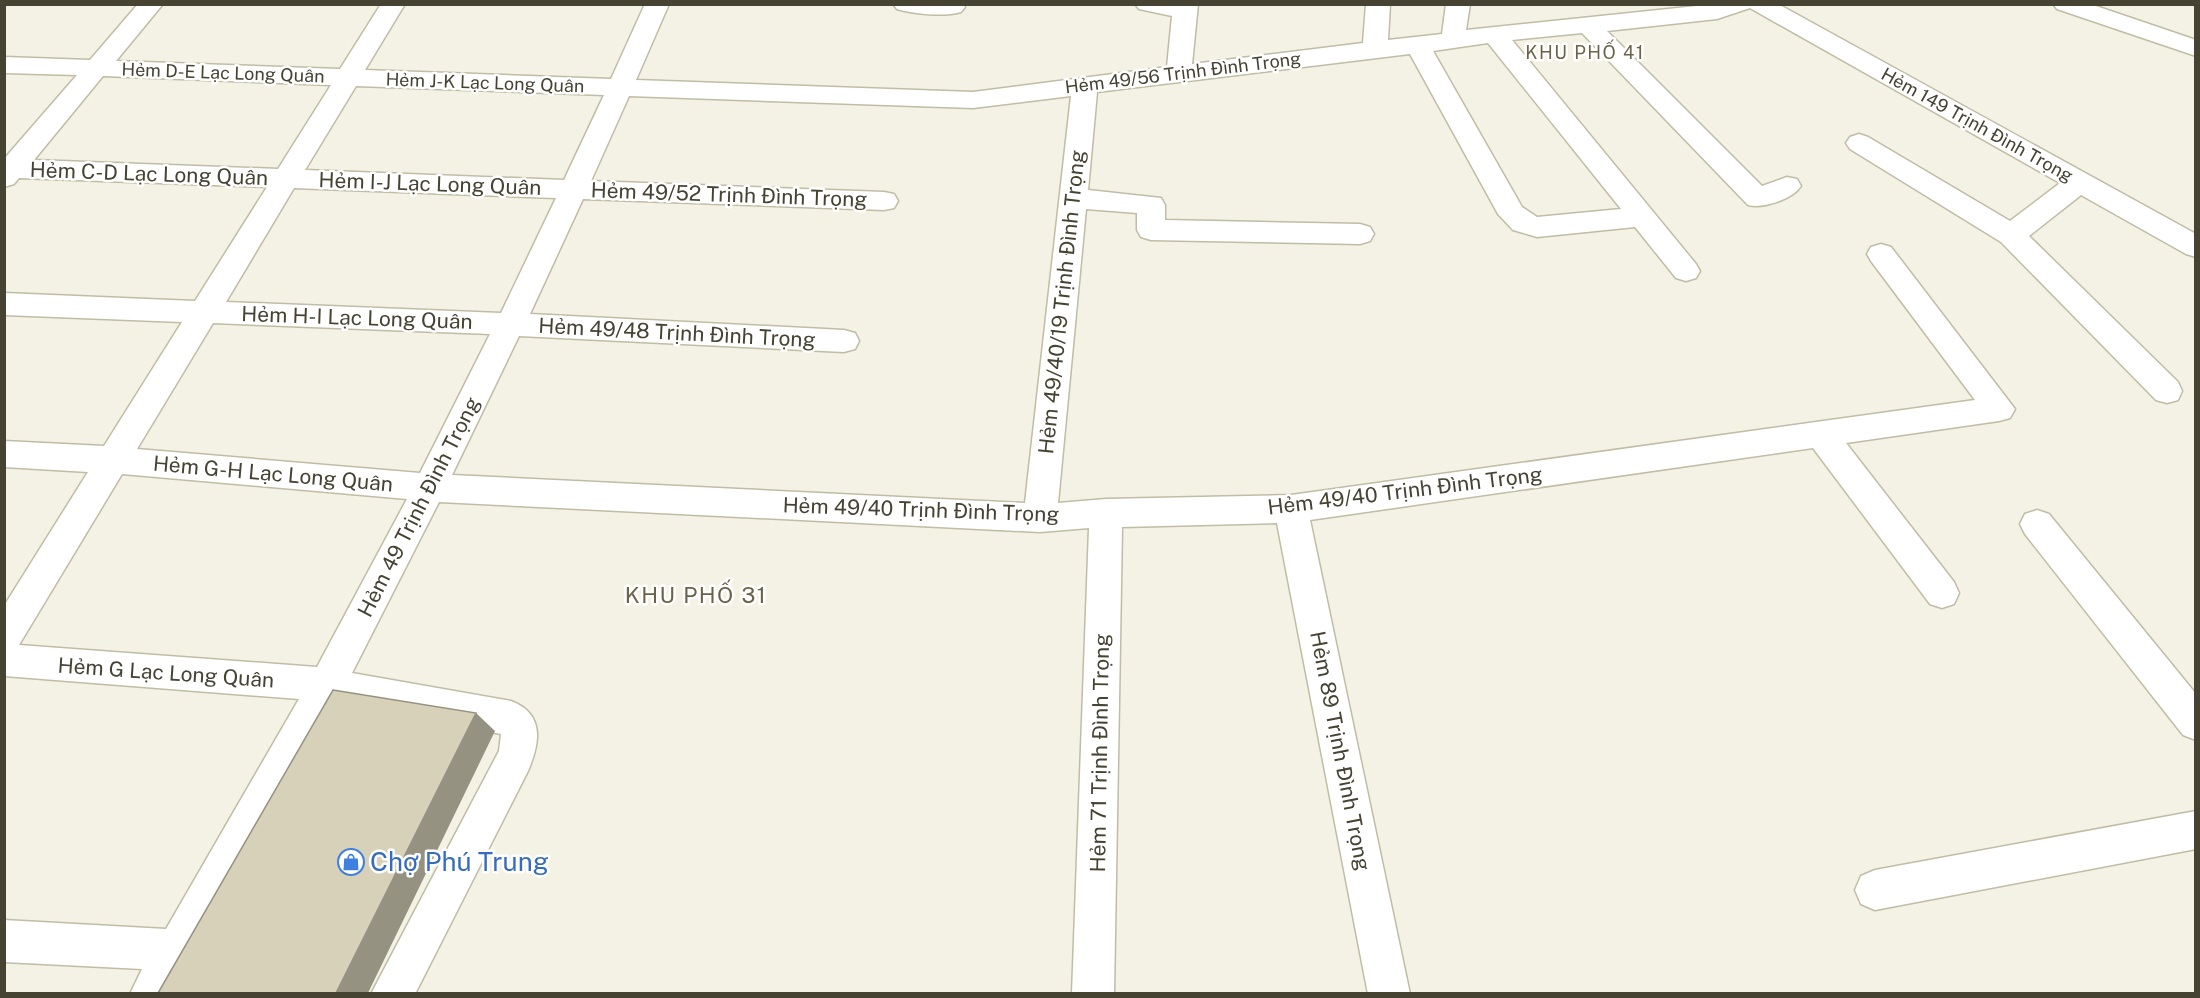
<svg xmlns="http://www.w3.org/2000/svg" width="2200" height="998" viewBox="0 0 2200 998" font-family="'Public Sans',sans-serif">
<rect width="100%" height="100%" fill="#f4f2e4"/>
<g fill="none" stroke-linecap="round" stroke-linejoin="round">
<defs>
<g id="minor">
<path d="M138 4H163L116 61 340 69 381 4H405L365 70 611 79 645 4H669L636 80 973 92 1167 67 1172 16 1139 9 1135 4H1198L1192 64 1363 43 1366 4H1390L1388 40 1442 34 1446 4H1470L1466 30 1716 4H1778L2196 234V257L2186 254 2081 195 2029 236 2178 382 2182 391 2178 400 2167 403 2156 400 2001 242 1850 149 1846 143 1850 137 1859 134 1868 137 2010 221 2060 183 1750 8 1717 19 1607 31 1762 186 1787 177 1797 179 1801 186C1793 199 1763 209 1748 205L1582 33 1512 40 1696 264 1700 271 1696 278 1686 281 1676 278 1635 227 1537 237 1513 230 1498 214 1410 54 1097 92 1088 190 1161 198 1165 205V220L1360 224 1370 227 1374 234 1370 241 1360 244 1151 240 1141 237 1137 230V213L1086 209 1058 503 1106 499 1291 495 1975 400 1871 261 1867 254 1871 247 1881 244 1891 247 2015 409 2010 418 1999 421 1846 443 1954 582 1959 593 1954 604 1942 608 1930 604 1813 448 1310 520 1410 994H1368L1277 523 1122 527 1114 994H1072L1089 528 1040 532 439 502 352 673 511 701C545 714 540 743 528 771L415 994H371L499 751 501 734 336 703 236 888 175 994H130L142 969 4 962V920L166 929 299 699 4 676V606L88 472 4 467V441L104 446 182 322 4 315V293L195 301 267 187 19 178 14 184 4 187V159L77 75 4 73V57L90 60ZM1488 43 1621 209 1537 217 1522 207 1433 51ZM103 76 331 85 278 169 34 160ZM356 86 604 95 564 180 305 170ZM629 96 973 108 1071 96 1025 503 452 475 519 336 844 352 855 349 859 341 855 333 844 330 530 314 583 199 884 210 894 208 898 201 894 194 884 192 591 181ZM294 188 556 198 501 313 226 302ZM213 323 490 334 420 473 137 449ZM122 474 407 499 317 667 19 645Z"/>
<path d="M893 4H963L965 7 961 12C943 17 915 14 897 9Z"/>
<polygon points="2053,4 2090,4 2196,40 2196,56 2057,9"/>
<polygon points="2037,510 2049,514 2196,694 2196,740 2183,735 2025,534 2020,524 2025,514"/>
<polygon points="2196,811 2196,849 1875,910 1861,904 1855,890 1861,876 1875,870"/>
</g>
</defs>
<use href="#minor" stroke="#c0bca5" stroke-width="3"/>
<use href="#minor" fill="#fff" fill-rule="evenodd"/>
</g>
<polygon fill="#969281" points="476,713 495,731 368,993 336,993"/>
<polygon fill="#d6d1b8" stroke="#969281" stroke-width="1.5" points="333,690 476,713 336,993 158,993"/>
<defs>
<symbol id="shop-ring" viewBox="-11 -11 22 22"><circle r="9.5" fill="#fff" stroke="#3f7fe0" stroke-width="1.5"/><path d="M-5-2.5h2.3a2.7 3.5 0 0 1 5.4 0H5L5.5 6h-11ZM-1.5-2.5h3a1.5 2.3 0 0 0-3 0Z" fill="#3f7fe0"/></symbol>
</defs>
<g fill-rule="evenodd">
<use href="#shop-ring" x="336" y="847" width="30" height="30"/>
</g>
<g text-anchor="middle" stroke-width="5" stroke-linejoin="round" paint-order="stroke">
<g font-size="18" letter-spacing="1.5" fill="#6a6349" stroke="#fff">
<text x="1585" y="59">KHU PHỐ 41</text>
</g>
<g font-size="18" fill="#464333" stroke="#fff">
<text transform="translate(223 73) rotate(2)" y="6">Hẻm D-E Lạc Long Quân</text>
<text transform="translate(1183 73) rotate(-7)" y="6">Hẻm 49/56 Trịnh Đình Trọng</text>
<text transform="translate(485 83) rotate(2)" y="6">Hẻm J-K Lạc Long Quân</text>
<text transform="translate(1977 125) rotate(29)" y="6">Hẻm 149 Trịnh Đình Trọng</text>
</g>
<g font-size="21" fill="#464333" stroke="#fff">
<text transform="translate(149 174) rotate(2)" y="7">Hẻm C-D Lạc Long Quân</text>
<text transform="translate(430 184) rotate(2)" y="7">Hẻm I-J Lạc Long Quân</text>
<text transform="translate(729 195) rotate(2)" y="7">Hẻm 49/52 Trịnh Đình Trọng</text>
<text transform="translate(1062 302) rotate(-84)" y="7">Hẻm 49/40/19 Trịnh Đình Trọng</text>
<text transform="translate(357 318) rotate(2)" y="7">Hẻm H-I Lạc Long Quân</text>
<text transform="translate(677 333) rotate(3)" y="7">Hẻm 49/48 Trịnh Đình Trọng</text>
<text transform="translate(273 474) rotate(5)" y="7">Hẻm G-H Lạc Long Quân</text>
<text transform="translate(1405 491) rotate(-7)" y="7">Hẻm 49/40 Trịnh Đình Trọng</text>
<text transform="translate(419 507) rotate(-63)" y="7">Hẻm 49 Trịnh Đình Trọng</text>
<text transform="translate(921 510) rotate(2)" y="7">Hẻm 49/40 Trịnh Đình Trọng</text>
<text transform="translate(166 673) rotate(4)" y="7">Hẻm G Lạc Long Quân</text>
<text transform="translate(1340 751) rotate(79)" y="7">Hẻm 89 Trịnh Đình Trọng</text>
<text transform="translate(1100 753) rotate(-89)" y="7">Hẻm 71 Trịnh Đình Trọng</text>
</g>
<g font-size="22" letter-spacing="1.5" fill="#6a6349" stroke="#fff">
<text x="696" y="603">KHU PHỐ 31</text>
</g>
<g font-size="26" fill="#366cbe" stroke="#fff" text-anchor="start">
<text x="370" y="871">Chợ Phú Trung</text>
</g>
</g>
<rect width="2200" height="998" fill="none" stroke="#464333" stroke-width="12"/>
</svg>
